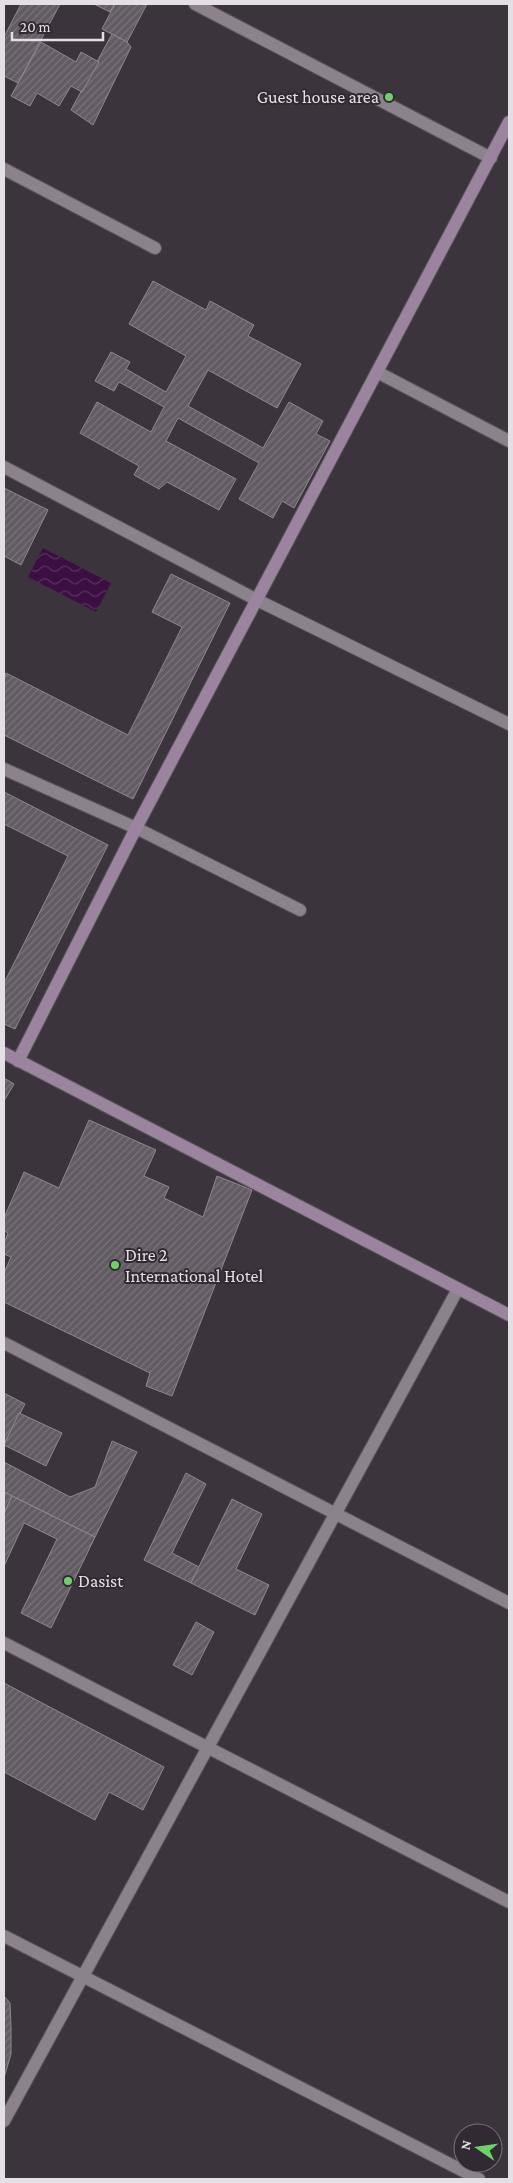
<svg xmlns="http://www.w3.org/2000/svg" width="513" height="2183" viewBox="0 0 513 2183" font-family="'Crimson Pro',serif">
<defs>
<pattern id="water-waves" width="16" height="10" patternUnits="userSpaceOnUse" patternTransform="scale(1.25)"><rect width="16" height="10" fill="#3c0f42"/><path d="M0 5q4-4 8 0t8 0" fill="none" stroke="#58325d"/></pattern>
<pattern id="building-hatch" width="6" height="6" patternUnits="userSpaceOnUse" patternTransform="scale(1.25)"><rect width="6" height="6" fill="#635b64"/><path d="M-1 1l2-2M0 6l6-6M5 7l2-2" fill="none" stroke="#79727a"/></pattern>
</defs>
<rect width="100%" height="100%" fill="#3c343d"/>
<polygon fill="url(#water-waves)" points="43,548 111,583 96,612 28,577"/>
<g fill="url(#building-hatch)" stroke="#908691">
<polygon points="21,4 60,4 18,83 4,76 4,37"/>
<polygon points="94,4 115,4 110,12"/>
<polygon points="115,4 147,4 127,42 102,29"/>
<polygon points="112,34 127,42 131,47 93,125 71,110"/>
<polygon points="41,42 76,62 81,52 99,62 82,92 71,86 59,106 37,93 30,106 11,96"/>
<polygon points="153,281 206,310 210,301 254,325 248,336 301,364 277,408 208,370 188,406 263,448 289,402 323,421 316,434 330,441 294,508 282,501 273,518 239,499 259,463 178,418 166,441 236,479 219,510 167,482 159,489 134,475 139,466 80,433 97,402 151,432 164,407 119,382 114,391 95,381 111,352 130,362 126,369 166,392 186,356 129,324"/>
<polygon points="4,488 48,510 21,565 4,556"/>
<polygon points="171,574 230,603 133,799 4,735 4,678 6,673 128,735 182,627 152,612"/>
<polygon points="4,792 108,845 15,1029 4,1024 4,983 68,856 4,824"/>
<polygon points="4,1078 14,1084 4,1101"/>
<polygon points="89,1120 156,1150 144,1176 169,1187 164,1198 203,1217 217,1176 252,1190 172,1396 146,1386 150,1373 4,1302 4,1273 11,1257 4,1254 4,1243 8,1233 4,1231 4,1218 24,1172 59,1188"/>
<polygon points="4,1393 25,1404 4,1444"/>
<polygon points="19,1413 62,1433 46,1466 4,1445"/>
<polygon points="112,1441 137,1452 95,1537 4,1492 4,1462 70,1497 95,1487"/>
<polygon points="186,1473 206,1484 172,1553 199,1567 191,1583 144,1560"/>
<polygon points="4,1492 12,1496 4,1514"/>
<polygon points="12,1496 95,1537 51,1628 21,1613 57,1539 24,1523 4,1566 4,1514"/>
<polygon points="232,1499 262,1514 236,1569 269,1585 255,1615 191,1583"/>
<polygon points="196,1622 214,1632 192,1675 173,1665"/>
<polygon points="4,1683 164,1767 143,1810 109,1792 95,1820 4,1772"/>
<polygon points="4,1996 10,2003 11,2027 11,2054 4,2078"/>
</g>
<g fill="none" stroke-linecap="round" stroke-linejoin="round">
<defs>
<polyline id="lane" points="4,169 155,248"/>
<g id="street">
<polyline points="195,4 491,158"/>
<polyline points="377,372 509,441"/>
<polyline points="4,467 257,600 509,724"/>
<polyline points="4,769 136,828 300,910"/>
<polyline points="4,1343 509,1603"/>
<polyline points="4,1643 509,1902"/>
<polyline points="4,1936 479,2179"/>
<polyline points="4,2121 458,1289"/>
</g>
<g id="secondary">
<polyline points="4,1053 509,1315"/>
<polyline points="18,1061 136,828 509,122"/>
</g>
</defs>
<use href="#lane" stroke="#59535a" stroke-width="14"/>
<use href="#street" stroke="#59535a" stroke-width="14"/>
<use href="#secondary" stroke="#59535a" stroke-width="14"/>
<use href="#lane" stroke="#8b828c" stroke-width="12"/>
<use href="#street" stroke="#8b828c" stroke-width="12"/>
<use href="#secondary" stroke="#9b849d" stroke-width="12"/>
</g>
<g fill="#69d464" stroke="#322a32" stroke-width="2">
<circle cx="389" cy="97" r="5"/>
<circle cx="115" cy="1265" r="5"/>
<circle cx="68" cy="1581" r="5"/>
</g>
<g text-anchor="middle" stroke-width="4" stroke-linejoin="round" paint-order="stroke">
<g font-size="18" fill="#e4dfe4" stroke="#322a32" text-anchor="start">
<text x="379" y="103" text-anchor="end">Guest house area</text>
<text x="125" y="1261">Dire 2<tspan x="125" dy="21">International Hotel</tspan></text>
<text x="78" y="1587">Dasist</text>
</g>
</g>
<rect width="513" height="2183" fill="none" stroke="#e4dfe4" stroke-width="10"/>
<g transform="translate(478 2148) rotate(283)"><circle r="24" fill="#322a32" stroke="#797279"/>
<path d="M0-4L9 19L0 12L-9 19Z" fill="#69d464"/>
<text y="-8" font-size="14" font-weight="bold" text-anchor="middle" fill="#e4dfe4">N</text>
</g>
<path d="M12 32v8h91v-8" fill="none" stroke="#e4dfe4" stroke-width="2.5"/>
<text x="20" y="32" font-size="15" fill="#e4dfe4" stroke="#322a32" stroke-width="4" paint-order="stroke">20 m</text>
</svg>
